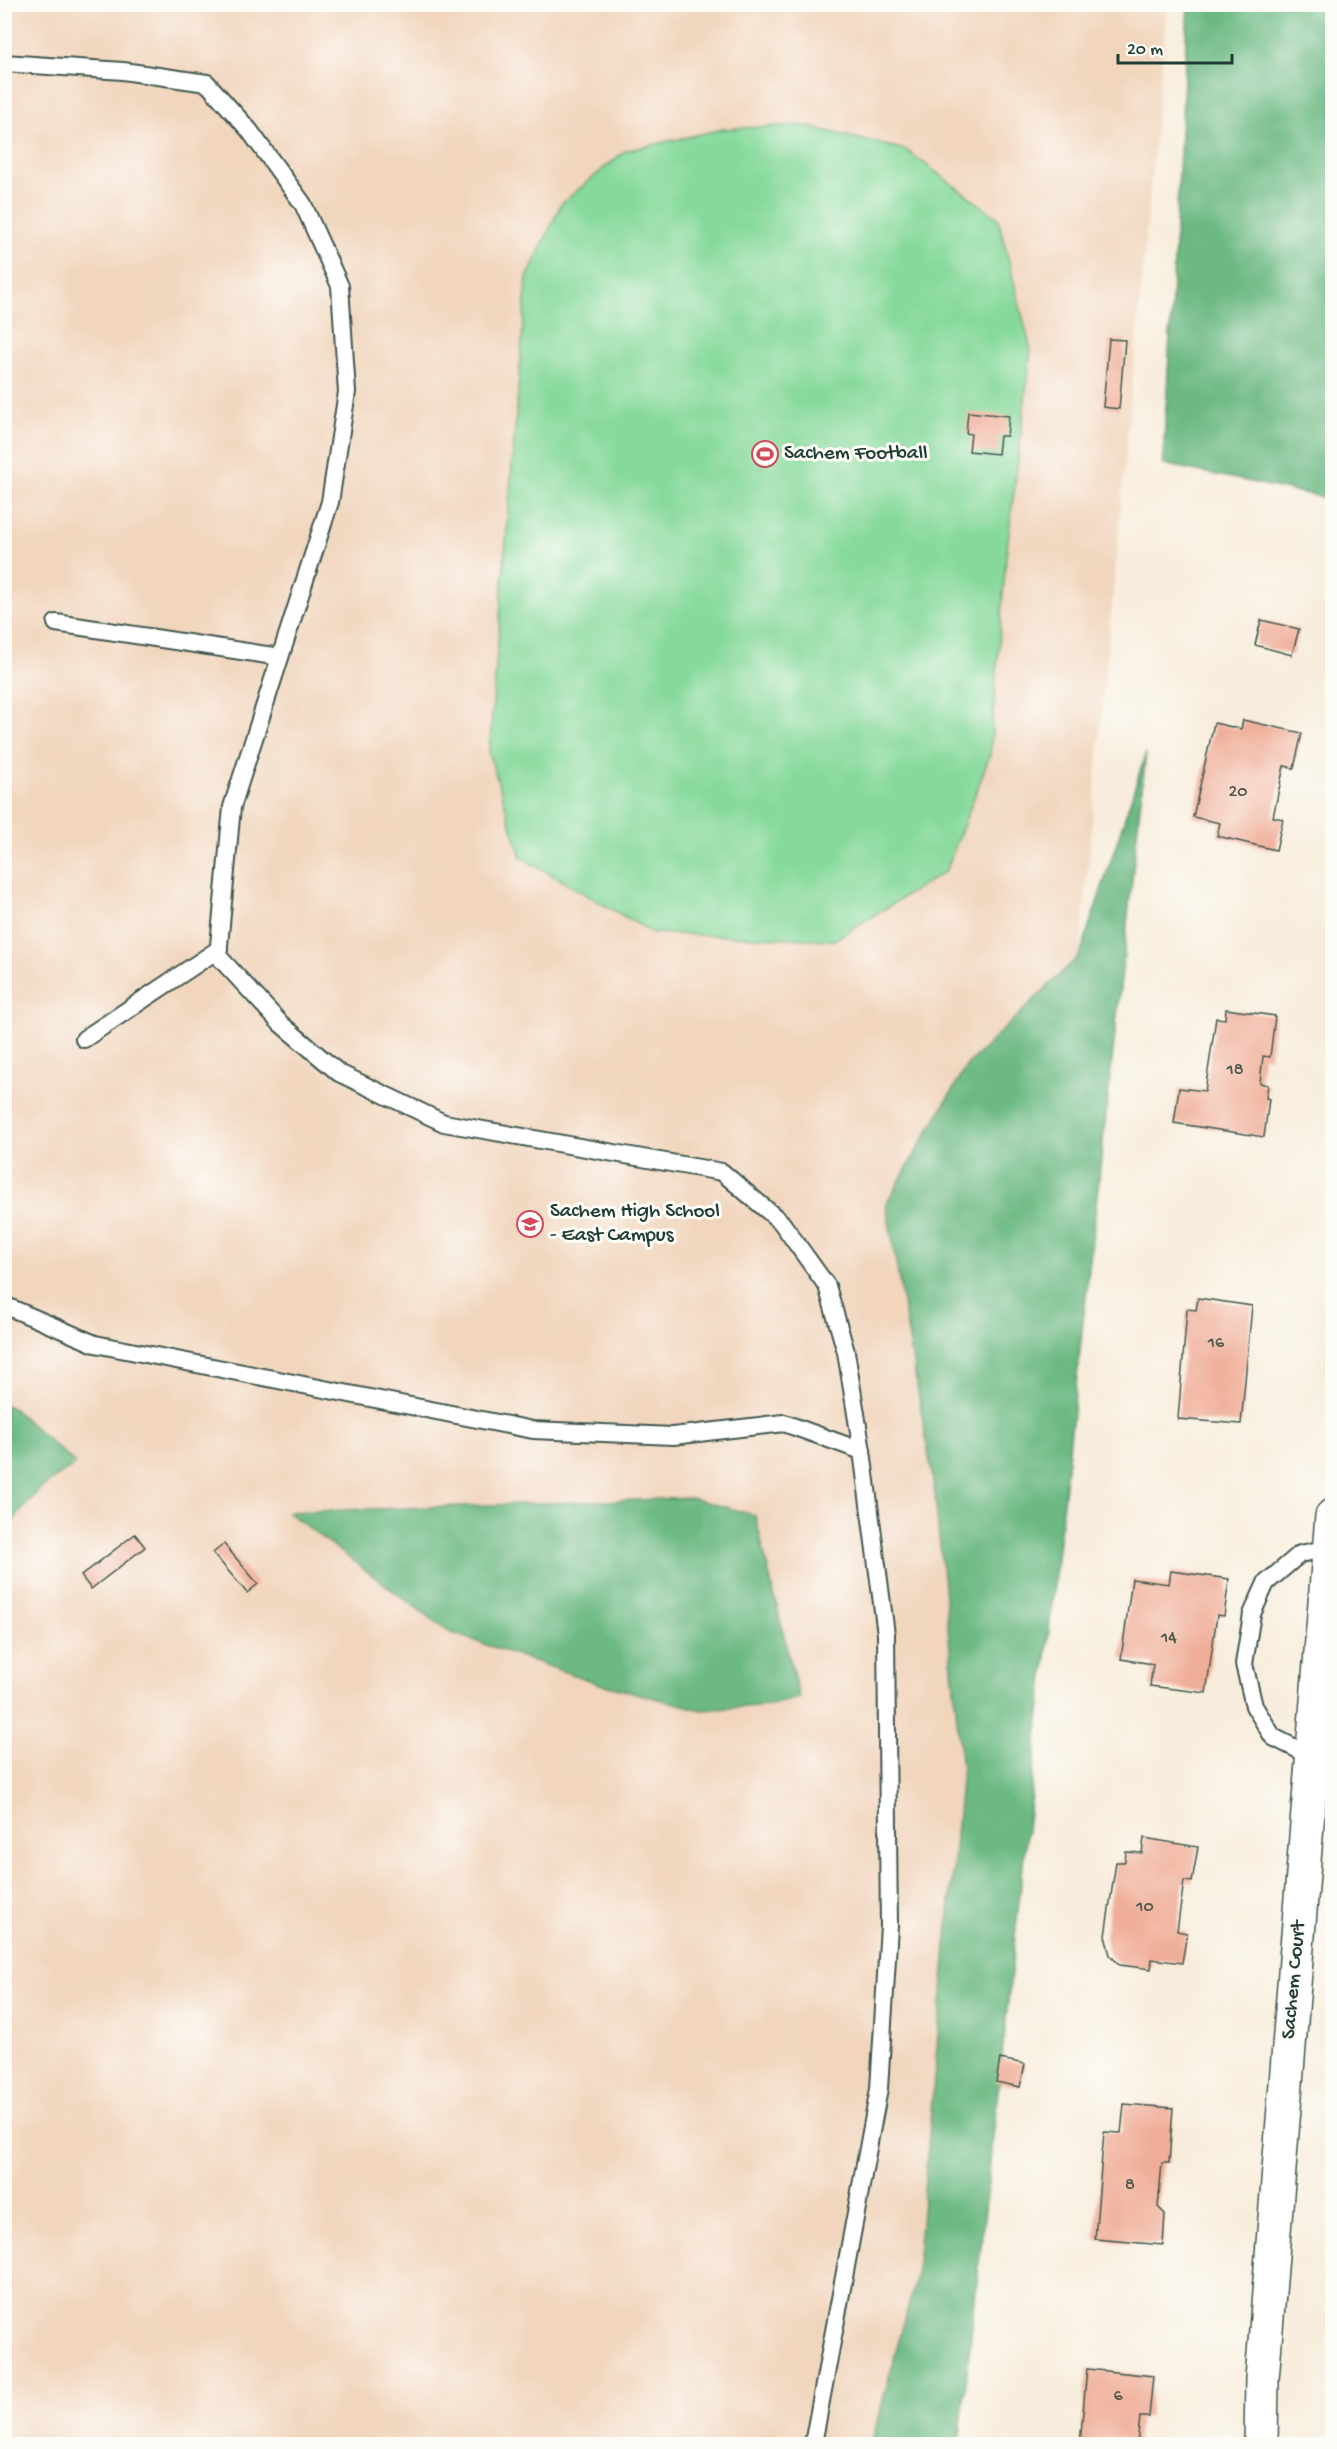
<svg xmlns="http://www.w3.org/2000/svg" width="1337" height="2449" font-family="'Gochi Hand',sans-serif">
<rect width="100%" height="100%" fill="#fdfcf7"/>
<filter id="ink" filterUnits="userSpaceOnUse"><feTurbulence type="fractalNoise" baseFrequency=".0167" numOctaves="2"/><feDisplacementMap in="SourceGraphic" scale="12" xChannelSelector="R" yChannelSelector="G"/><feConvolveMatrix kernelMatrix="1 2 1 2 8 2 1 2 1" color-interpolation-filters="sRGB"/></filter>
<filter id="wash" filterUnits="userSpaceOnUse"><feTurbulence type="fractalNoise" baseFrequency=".008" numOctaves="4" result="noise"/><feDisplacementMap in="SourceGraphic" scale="24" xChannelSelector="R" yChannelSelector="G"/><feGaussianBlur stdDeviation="1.35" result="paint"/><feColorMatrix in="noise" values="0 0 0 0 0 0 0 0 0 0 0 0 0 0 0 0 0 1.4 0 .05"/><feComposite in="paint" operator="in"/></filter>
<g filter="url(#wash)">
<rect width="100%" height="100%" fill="#f8eddc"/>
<path fill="#f1d5bd" d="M5 5H1167L943 2444H5Z"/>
<path fill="#86d99b" stroke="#528b68" stroke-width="1.5" d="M801 125 906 150 998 218 1031 350 1006 557 990 755 946 871 834 940 653 933 521 857 489 753 527 278 561 204 625 151 723 129Z"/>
<g fill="#6cb983" stroke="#467b5c" stroke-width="1.5">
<path d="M1188 5H1332V499L1163 464Z"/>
<path d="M1146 753 959 2444H871L916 2278 962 1770 934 1486 886 1204 967 1065 1080 955Z"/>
<path d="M5 1405 12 1408 76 1464 41 1488 5 1530Z"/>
<path d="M691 1498 755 1515 799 1698 771 1705 702 1710 600 1684 449 1632 287 1512Z"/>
</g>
<g id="blocks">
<g fill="#f0ae99">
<path d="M1109 339 1125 340 1119 409 1103 407Z"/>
<path d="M968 412 1009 416 1007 436H1000L998 454 969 451 971 434 966 433Z"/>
<path d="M1261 620 1299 629 1292 655 1255 645Z"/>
<path d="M1243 720 1302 733 1294 768 1284 766 1273 817 1283 819 1276 850 1217 836 1220 823 1193 817 1214 723 1241 729Z"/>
<path d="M1226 1009 1275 1016 1270 1057 1263 1056 1260 1083 1268 1085 1266 1098 1269 1099 1264 1137 1174 1123 1179 1088 1205 1091 1216 1018 1225 1019Z"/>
<path d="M1198 1298 1252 1306 1241 1424 1178 1419 1187 1309 1196 1310Z"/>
<path d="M135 1534 145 1547 91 1589 81 1576Z"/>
<path d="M224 1544 258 1584 247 1593 213 1553Z"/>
<path d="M1171 1571 1229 1579 1224 1616 1217 1615 1206 1693 1150 1686 1153 1664 1121 1659 1132 1579 1169 1584Z"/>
<path d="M1144 1838 1198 1847 1192 1882 1184 1881 1177 1931 1187 1933 1182 1963 1152 1959 1151 1969 1120 1965 1110 1955 1105 1936 1116 1862H1125L1126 1852 1142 1853Z"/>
<path d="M1000 2059 1025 2064 1020 2087 996 2082Z"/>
<path d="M1124 2104 1173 2108 1169 2163H1162L1158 2207 1165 2214 1163 2245 1095 2239 1104 2132 1121 2133Z"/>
<path d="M1087 2369 1153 2376 1149 2417H1140L1137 2444H1080Z"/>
</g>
</g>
</g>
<g filter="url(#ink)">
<use href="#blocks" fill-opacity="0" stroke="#40574d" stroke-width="1.5"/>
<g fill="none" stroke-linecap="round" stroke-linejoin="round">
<defs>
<g id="lane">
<path d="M4 63 123 71 207 83 249 130 303 204 340 286 347 392 330 502 232 807 218 956 281 1024 339 1073 444 1123 722 1172 781 1222 827 1286 846 1352 862 1451 886 1634 889 1926 879 2089 813 2444"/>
<path d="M56 623 280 657"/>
<path d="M84 1039 219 949"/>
<path d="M4 1305 95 1344 533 1430 673 1436 784 1423 862 1451"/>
<path d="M1313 1757 1273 1737 1254 1706 1244 1664 1252 1614 1266 1583 1300 1554 1330 1548"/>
</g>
<path id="street" d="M1261 2444 1262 2379 1332 1516"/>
</defs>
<use href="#lane" stroke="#40574d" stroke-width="20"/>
<use href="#street" stroke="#40574d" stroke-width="36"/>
<path stroke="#40574d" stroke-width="4" stroke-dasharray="4.5 4.5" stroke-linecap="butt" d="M1007 4 1022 7 1026 4"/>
<use href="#lane" stroke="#fff" stroke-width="16"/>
<use href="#street" stroke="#fff" stroke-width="33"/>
</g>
</g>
<defs>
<symbol id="stadium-ring" viewBox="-11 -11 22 22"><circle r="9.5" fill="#fdfcf7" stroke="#d1495b" stroke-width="1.5"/><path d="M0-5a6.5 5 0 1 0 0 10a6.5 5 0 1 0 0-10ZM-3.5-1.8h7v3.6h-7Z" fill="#d1495b"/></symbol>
<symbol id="school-ring" viewBox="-11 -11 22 22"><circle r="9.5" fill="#fdfcf7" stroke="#d1495b" stroke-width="1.5"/><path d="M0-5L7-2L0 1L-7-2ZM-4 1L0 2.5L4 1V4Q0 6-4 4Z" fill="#d1495b"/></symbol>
</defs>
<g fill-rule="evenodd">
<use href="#stadium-ring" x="750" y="439" width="30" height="30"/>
<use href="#school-ring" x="515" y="1209" width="30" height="30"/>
</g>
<g text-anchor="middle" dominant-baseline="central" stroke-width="6" stroke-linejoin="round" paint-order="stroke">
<g font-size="18" fill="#53594d">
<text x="1238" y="792">20</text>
<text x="1235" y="1070">18</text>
<text x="1216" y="1343">16</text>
<text x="1169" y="1638">14</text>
<text x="1145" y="1907">10</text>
<text x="1130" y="2185">8</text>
<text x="1118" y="2396">6</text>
</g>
<g font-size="21" fill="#1f3d34" stroke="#fdfcf7" text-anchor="start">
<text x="784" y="454">Sachem Football</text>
<text x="550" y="1212">Sachem High School<tspan x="550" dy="24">- East Campus</tspan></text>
</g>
<g font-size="21" fill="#1f3d34" stroke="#fdfcf7">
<text transform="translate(1295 1980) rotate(-85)">Sachem Court</text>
</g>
</g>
<rect width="1337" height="2449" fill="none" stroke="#fdfcf7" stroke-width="24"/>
<path d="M1118 54v9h114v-9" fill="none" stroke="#1f3d34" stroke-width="3"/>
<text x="1127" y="54" font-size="18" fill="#1f3d34" stroke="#fdfcf7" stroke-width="4.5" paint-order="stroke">20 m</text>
</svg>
